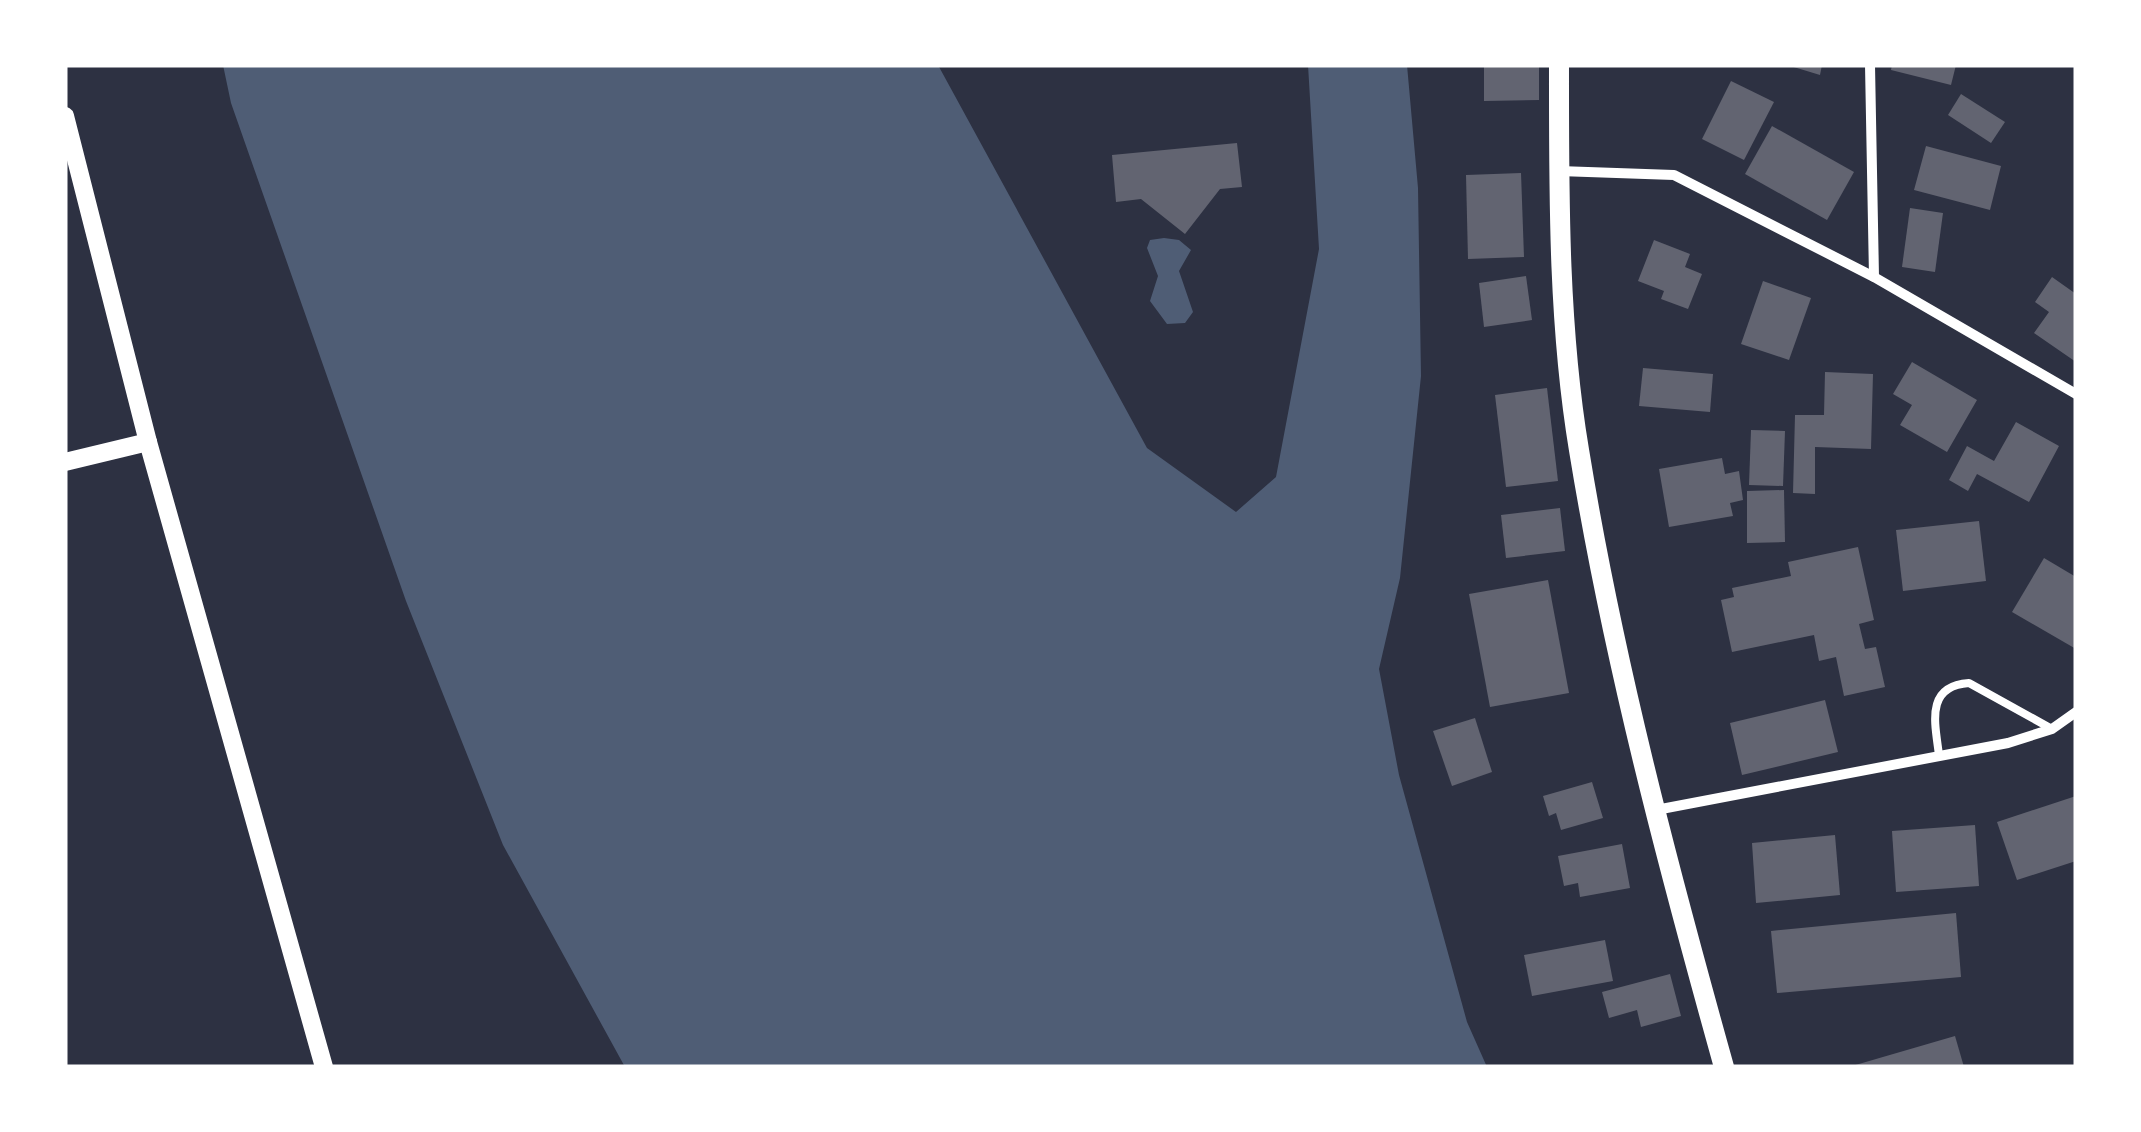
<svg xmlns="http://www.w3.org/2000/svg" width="2141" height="1132" font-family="'Work Sans',sans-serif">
<rect width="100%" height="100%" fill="#2d3142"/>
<g fill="#4f5d75">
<path d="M223 65H938L1147 448 1236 512 1276 477 1319 249 1308 65H1407L1418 188 1421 376 1400 578 1379 669 1399 775 1467 1022 1487 1067H625L503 845 406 601 231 103Z"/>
<path d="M1164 238 1179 240 1191 250 1179 271 1193 312 1185 323 1167 324 1150 301 1158 276 1147 248 1150 240Z"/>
</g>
<g fill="#626471">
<path d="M1484 65H1539V100L1484 101Z"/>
<path d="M1787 65H1822L1820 75Z"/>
<path d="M1892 65H1956L1951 85 1891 70Z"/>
<path d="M1731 81 1774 102 1744 160 1702 139Z"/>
<path d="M1961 94 2005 122 1991 143 1948 115Z"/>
<path d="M1772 126 1854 172 1827 220 1745 174Z"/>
<path d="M1237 143 1242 187 1220 189 1185 234 1141 199 1116 202 1112 155Z"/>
<path d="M1926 146 2001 166 1990 210 1914 190Z"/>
<path d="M1521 173 1524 257 1468 259 1466 175Z"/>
<path d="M1910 208 1943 213 1935 272 1902 267Z"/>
<path d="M1654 240 1690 254 1685 267 1702 274 1688 309 1661 299 1664 291 1638 281Z"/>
<path d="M1526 276 1532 320 1484 327 1479 283Z"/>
<path d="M2052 277 2076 294V362L2034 333 2049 312 2035 302Z"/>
<path d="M1763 281 1811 298 1789 360 1741 344Z"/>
<path d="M1912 362 1977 400 1947 452 1900 425 1912 405 1893 394Z"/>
<path d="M1643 368 1713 374 1710 412 1639 406Z"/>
<path d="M1825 372 1873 374 1871 449 1815 447V494L1793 493 1795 415H1824Z"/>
<path d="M1547 388 1558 481 1506 487 1495 395Z"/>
<path d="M2016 422 2059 446 2029 502 1977 474 1968 491 1949 480 1967 446 1994 461Z"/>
<path d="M1751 430 1785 431 1783 486 1749 485Z"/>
<path d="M1722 458 1725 474 1739 471 1743 500 1730 503 1733 516 1669 527 1659 469Z"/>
<path d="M1784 490 1785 542 1747 543V491Z"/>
<path d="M1560 508 1565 551 1506 558 1501 515Z"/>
<path d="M1979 521 1986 581 1903 591 1896 530Z"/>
<path d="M1858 547 1874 620 1859 624 1865 649 1876 647 1885 687 1844 696 1836 657 1819 661 1814 635 1732 652 1721 600 1734 597 1732 588 1791 576 1788 562Z"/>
<path d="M2044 558 2076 577V649L2012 612Z"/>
<path d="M1548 580 1569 693 1490 707 1469 594Z"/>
<path d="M1825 700 1838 752 1742 775 1730 723Z"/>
<path d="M1475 718 1492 772 1452 786 1433 731Z"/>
<path d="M1592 782 1603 818 1561 830 1556 813 1549 816 1543 796Z"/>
<path d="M2076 796V861L2017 880 1997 822Z"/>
<path d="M1975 825 1979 886 1896 892 1892 831Z"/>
<path d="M1835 835 1840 895 1756 903 1752 843Z"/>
<path d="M1622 844 1630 888 1580 897 1578 883 1564 886 1558 856Z"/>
<path d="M1956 913 1961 977 1777 993 1771 931Z"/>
<path d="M1605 940 1613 981 1532 996 1524 955Z"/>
<path d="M1670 974 1681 1016 1641 1027 1637 1010 1609 1018 1602 992Z"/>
<path d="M1955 1036 1964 1067H1852V1066Z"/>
</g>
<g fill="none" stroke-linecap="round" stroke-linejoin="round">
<path stroke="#fff" stroke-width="8" d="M1939 755C1935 723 1925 686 1969 683L2052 729"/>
<g stroke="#fff" stroke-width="10">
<path d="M1870 65 1874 277"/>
<path d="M1559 171 1674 175 1874 277 2076 394"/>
<path d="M1656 810 2008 743 2052 729 2076 712"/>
</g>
<g stroke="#fff" stroke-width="18">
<path d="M65 116 148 442 324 1067"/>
<path d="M65 462 148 442"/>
</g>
<path stroke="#fff" stroke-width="20" d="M1559 65C1559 192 1558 324 1579 450 1613 659 1667 863 1724 1067"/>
</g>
<rect width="2141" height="1132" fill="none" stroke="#ffffff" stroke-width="135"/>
</svg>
